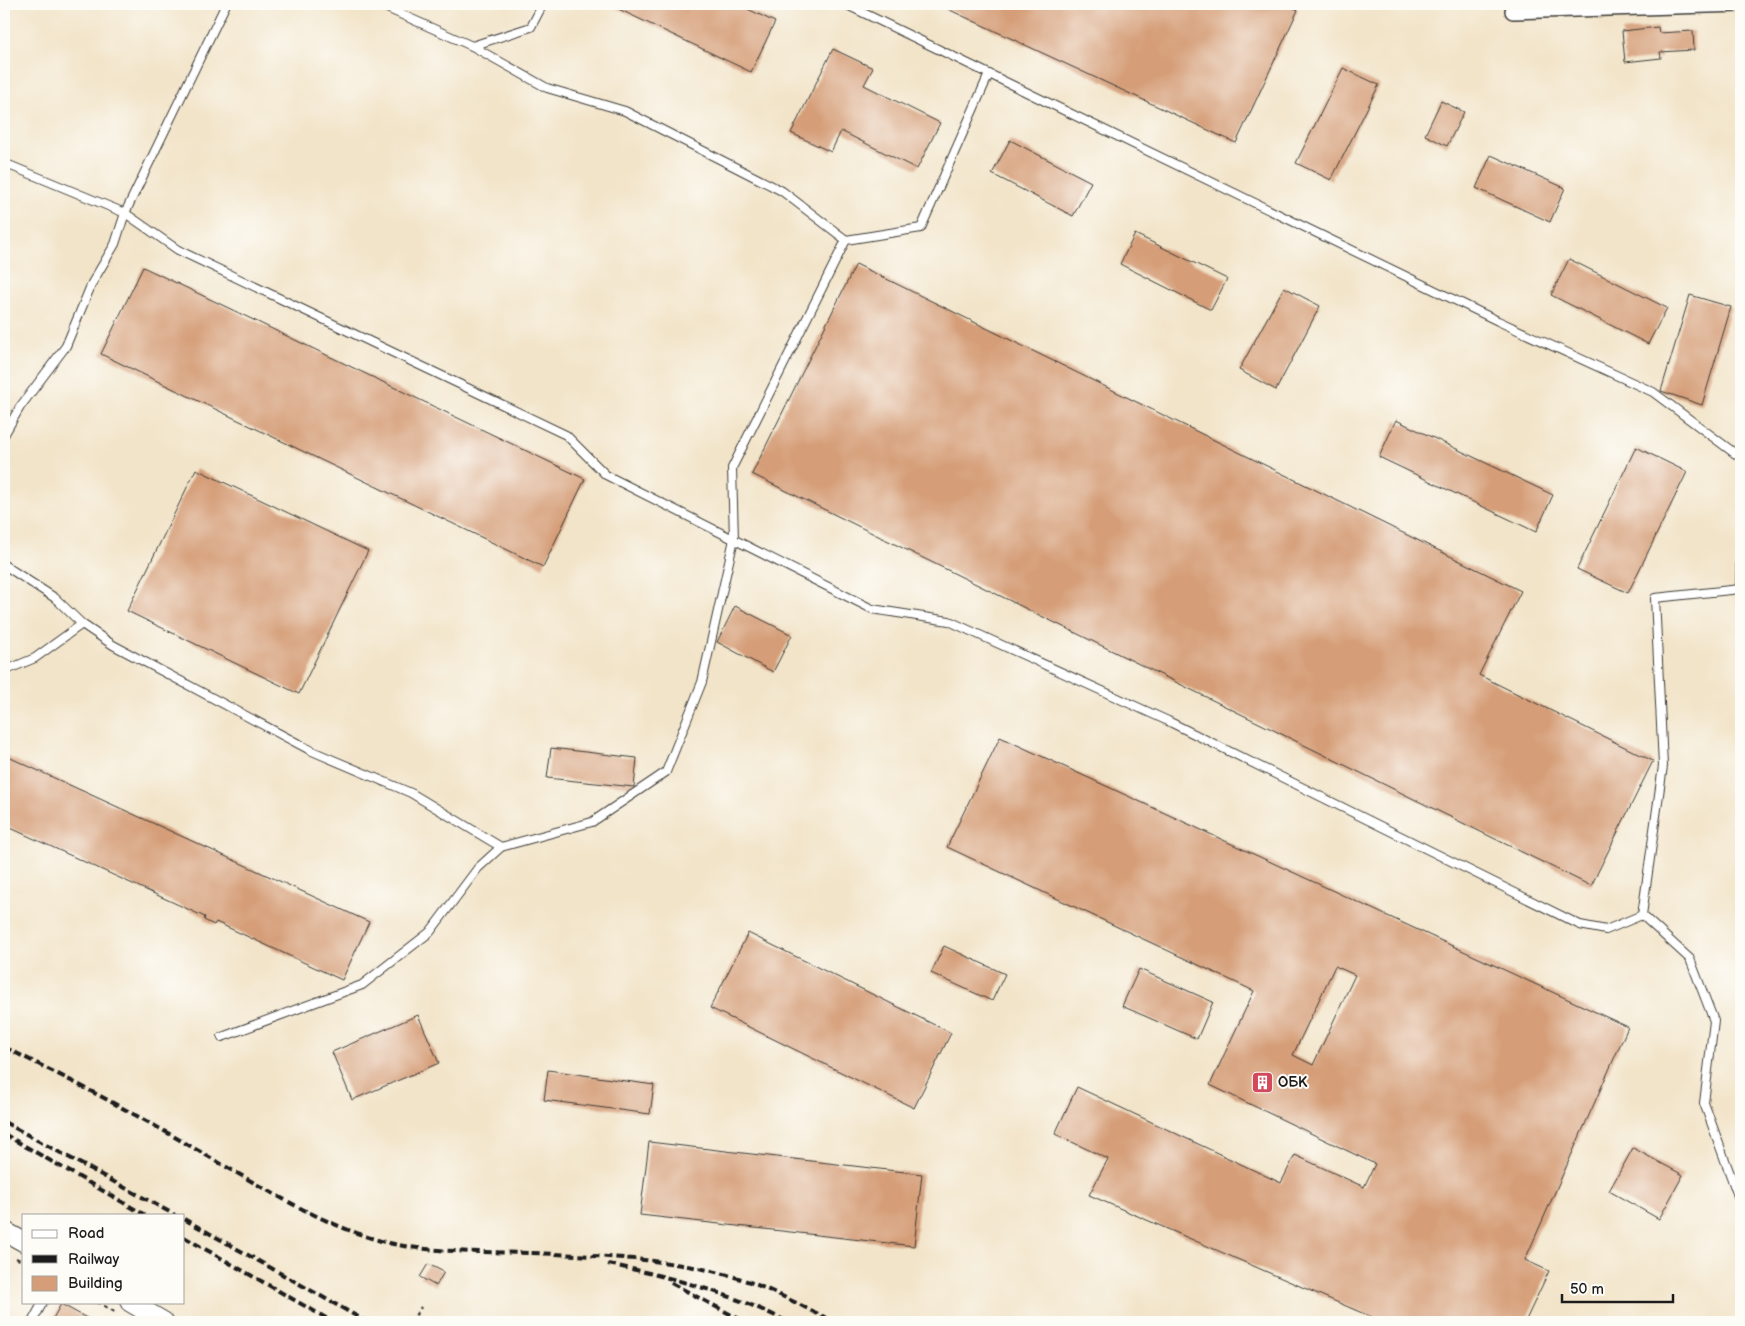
<svg xmlns="http://www.w3.org/2000/svg" width="1745" height="1326" font-family="'Balsamiq Sans',sans-serif">
<rect width="100%" height="100%" fill="#fdfcf7"/>
<filter id="ink" filterUnits="userSpaceOnUse"><feTurbulence type="fractalNoise" baseFrequency=".02" numOctaves="2"/><feDisplacementMap in="SourceGraphic" scale="10" xChannelSelector="R" yChannelSelector="G"/><feConvolveMatrix kernelMatrix="1 2 1 2 8 2 1 2 1" color-interpolation-filters="sRGB"/></filter>
<filter id="wash" filterUnits="userSpaceOnUse"><feTurbulence type="fractalNoise" baseFrequency=".0096" numOctaves="4" result="noise"/><feDisplacementMap in="SourceGraphic" scale="20" xChannelSelector="R" yChannelSelector="G"/><feGaussianBlur stdDeviation="1.12" result="paint"/><feColorMatrix in="noise" values="0 0 0 0 0 0 0 0 0 0 0 0 0 0 0 0 0 1.4 0 .05"/><feComposite in="paint" operator="in"/></filter>
<g filter="url(#wash)">
<rect width="100%" height="100%" fill="#f2e4c9"/>
<g id="blocks">
<g fill="#d59e78" fill-rule="evenodd">
<path d="M608 4H737L775 22 751 72Z"/>
<path d="M937 4H1285L1298 10 1236 143Z"/>
<path d="M1658 27 1659 33 1693 31 1694 50 1660 52 1661 58 1625 62 1622 31Z"/>
<path d="M833 49 873 68 864 85 940 123 917 169 841 131 831 152 791 133Z"/>
<path d="M1343 68 1379 85 1331 180 1296 163Z"/>
<path d="M1441 101 1464 112 1447 146 1425 135Z"/>
<path d="M1010 140 1091 182 1073 216 992 174Z"/>
<path d="M1491 155 1565 188 1550 222 1476 188Z"/>
<path d="M1135 234 1227 279 1211 310 1120 264Z"/>
<path d="M1569 259 1667 308 1648 344 1551 295Z"/>
<path d="M856 264 1521 591 1479 675 1653 761 1591 886 752 474Z"/>
<path d="M143 267 585 479 543 567 101 354Z"/>
<path d="M1284 287 1320 306 1276 390 1239 370Z"/>
<path d="M1690 295 1731 307 1702 405 1661 391Z"/>
<path d="M1396 420 1553 495 1536 532 1379 457Z"/>
<path d="M1636 447 1687 472 1628 593 1577 569Z"/>
<path d="M196 469 368 551 299 694 127 611Z"/>
<path d="M735 606 792 635 773 672 717 642Z"/>
<path d="M1000 737 1628 1027 1525 1260 1549 1271 1525 1322H1383L1089 1195 1108 1159 1055 1134 1077 1087 1281 1183 1295 1155 1364 1187 1375 1164 1210 1085 1254 991 947 847ZM1335 966 1355 975 1313 1065 1293 1055Z"/>
<path d="M551 748 637 758 634 787 547 778Z"/>
<path d="M4 755 369 922 342 980 216 922 214 925 204 920 205 917 4 825Z"/>
<path d="M748 933 951 1033 914 1108 710 1008Z"/>
<path d="M944 946 1005 974 992 1001 931 973Z"/>
<path d="M1139 969 1213 1002 1197 1039 1122 1006Z"/>
<path d="M418 1015 439 1063 352 1100 332 1052Z"/>
<path d="M548 1070 654 1085 650 1114 544 1100Z"/>
<path d="M649 1142 922 1174 914 1246 640 1215Z"/>
<path d="M1633 1148 1683 1175 1659 1219 1609 1191Z"/>
<path d="M428 1264 444 1272 436 1286 420 1277Z"/>
<path d="M61 1304 94 1322H51Z"/>
</g>
</g>
</g>
<g filter="url(#ink)">
<use href="#blocks" fill-opacity="0" stroke="#3c3a36" stroke-width="1"/>
<g fill="none" stroke-linecap="round" stroke-linejoin="round">
<defs>
<g id="service">
<path d="M378 4 472 46 531 27 543 4"/>
<path d="M845 4 1498 321 1653 392 1741 458"/>
<path d="M472 46 547 88 625 111 782 191 846 240"/>
<path d="M4 163 125 213 178 250 566 435 606 475 872 609 949 621 1168 721 1580 925 1606 930 1642 915 1690 959 1714 1021 1704 1103 1741 1204"/>
<path d="M4 435 20 407 66 346 92 283 115 244 125 213 226 4"/>
<path d="M4 565 55 598 82 624 113 645 312 751 411 793 501 847"/>
<path d="M4 671 35 658 82 624"/>
<path d="M1642 915 1663 766 1655 598 1740 589 1741 543"/>
<path d="M222 1037 362 985 430 932 478 868 501 847 592 822 666 772 702 682 734 539 732 468 846 240 921 228 989 74"/>
<path d="M32 1322 43 1302"/>
</g>
<path id="minor" d="M1513 11 1741 4"/>
<g id="tertiary">
<path d="M4 1231 24 1242"/>
<path d="M130 1302 164 1322"/>
</g>
</defs>
<use href="#service" stroke="#3c3a36" stroke-width="10"/>
<use href="#minor" stroke="#3c3a36" stroke-width="18"/>
<use href="#tertiary" stroke="#3c3a36" stroke-width="21"/>
<g stroke="#3c3a36" stroke-width="2.5" stroke-dasharray="4 4" stroke-linecap="butt">
<path d="M16 1258 24 1262"/>
<path d="M97 1302 117 1313"/>
<path d="M411 1322 421 1307"/>
</g>
<use href="#service" stroke="#fff" stroke-width="8"/>
<use href="#minor" stroke="#fff" stroke-width="15"/>
<use href="#tertiary" stroke="#fff" stroke-width="19"/>
<g stroke="#1c1c1c" stroke-width="4" stroke-dasharray="8 4" stroke-linecap="butt">
<path d="M4 1047C69 1079 134 1113 197 1150 256 1183 315 1222 381 1241 432 1255 502 1251 555 1254 616 1257 682 1260 741 1279 773 1290 804 1307 834 1322"/>
<path d="M4 1122 175 1215"/>
<path d="M4 1134 145 1215"/>
<path d="M184 1219 367 1322"/>
<path d="M184 1237 333 1322"/>
<path d="M608 1264C671 1277 731 1293 788 1322"/>
<path d="M671 1283 745 1322"/>
</g>
</g>
</g>
<defs>
<symbol id="building-square" viewBox="-11 -11 22 22"><rect x="-9" y="-9" width="18" height="18" rx="4" fill="#d1495b" stroke="#fdfcf7"/><path d="M-4-6H4V6H1V3H-1V6H-4ZM-2.5-4.3h1.7v1.8h-1.7ZM.8-4.3h1.7v1.8H.8ZM-2.5-1h1.7V.8h-1.7ZM.8-1h1.7V.8H.8Z" fill="#fff"/></symbol>
</defs>
<g fill-rule="evenodd">
<use href="#building-square" x="1250" y="1070" width="25" height="25"/>
</g>
<g text-anchor="middle" dominant-baseline="central" stroke-width="4" stroke-linejoin="round" paint-order="stroke">
<g font-size="14" font-weight="bold" fill="#1c1c1c" stroke="#fdfcf7" text-anchor="start">
<text x="1278" y="1082">ОБК</text>
</g>
</g>
<rect width="1745" height="1326" fill="none" stroke="#fdfcf7" stroke-width="20"/>
<rect x="22" y="1214" width="162" height="90" fill="#fdfcf7" stroke="#a3a29f"/>
<rect x="32" y="1230" width="25" height="8" fill="#ffffff" stroke="#a3a29f"/>
<text x="68" y="1238" font-size="15" fill="#1c1c1c">Road</text>
<rect x="32" y="1255" width="25" height="8" fill="#1c1c1c" stroke="#a3a29f"/>
<text x="68" y="1264" font-size="15" fill="#1c1c1c">Railway</text>
<rect x="32" y="1276" width="25" height="15" fill="#d59e78" stroke="#a3a29f"/>
<text x="68" y="1288" font-size="15" fill="#1c1c1c">Building</text>
<path d="M1562 1294v8h111v-8" fill="none" stroke="#1c1c1c" stroke-width="2.5"/>
<text x="1570" y="1294" font-size="15" fill="#1c1c1c" stroke="#fdfcf7" stroke-width="4" paint-order="stroke">50 m</text>
</svg>
